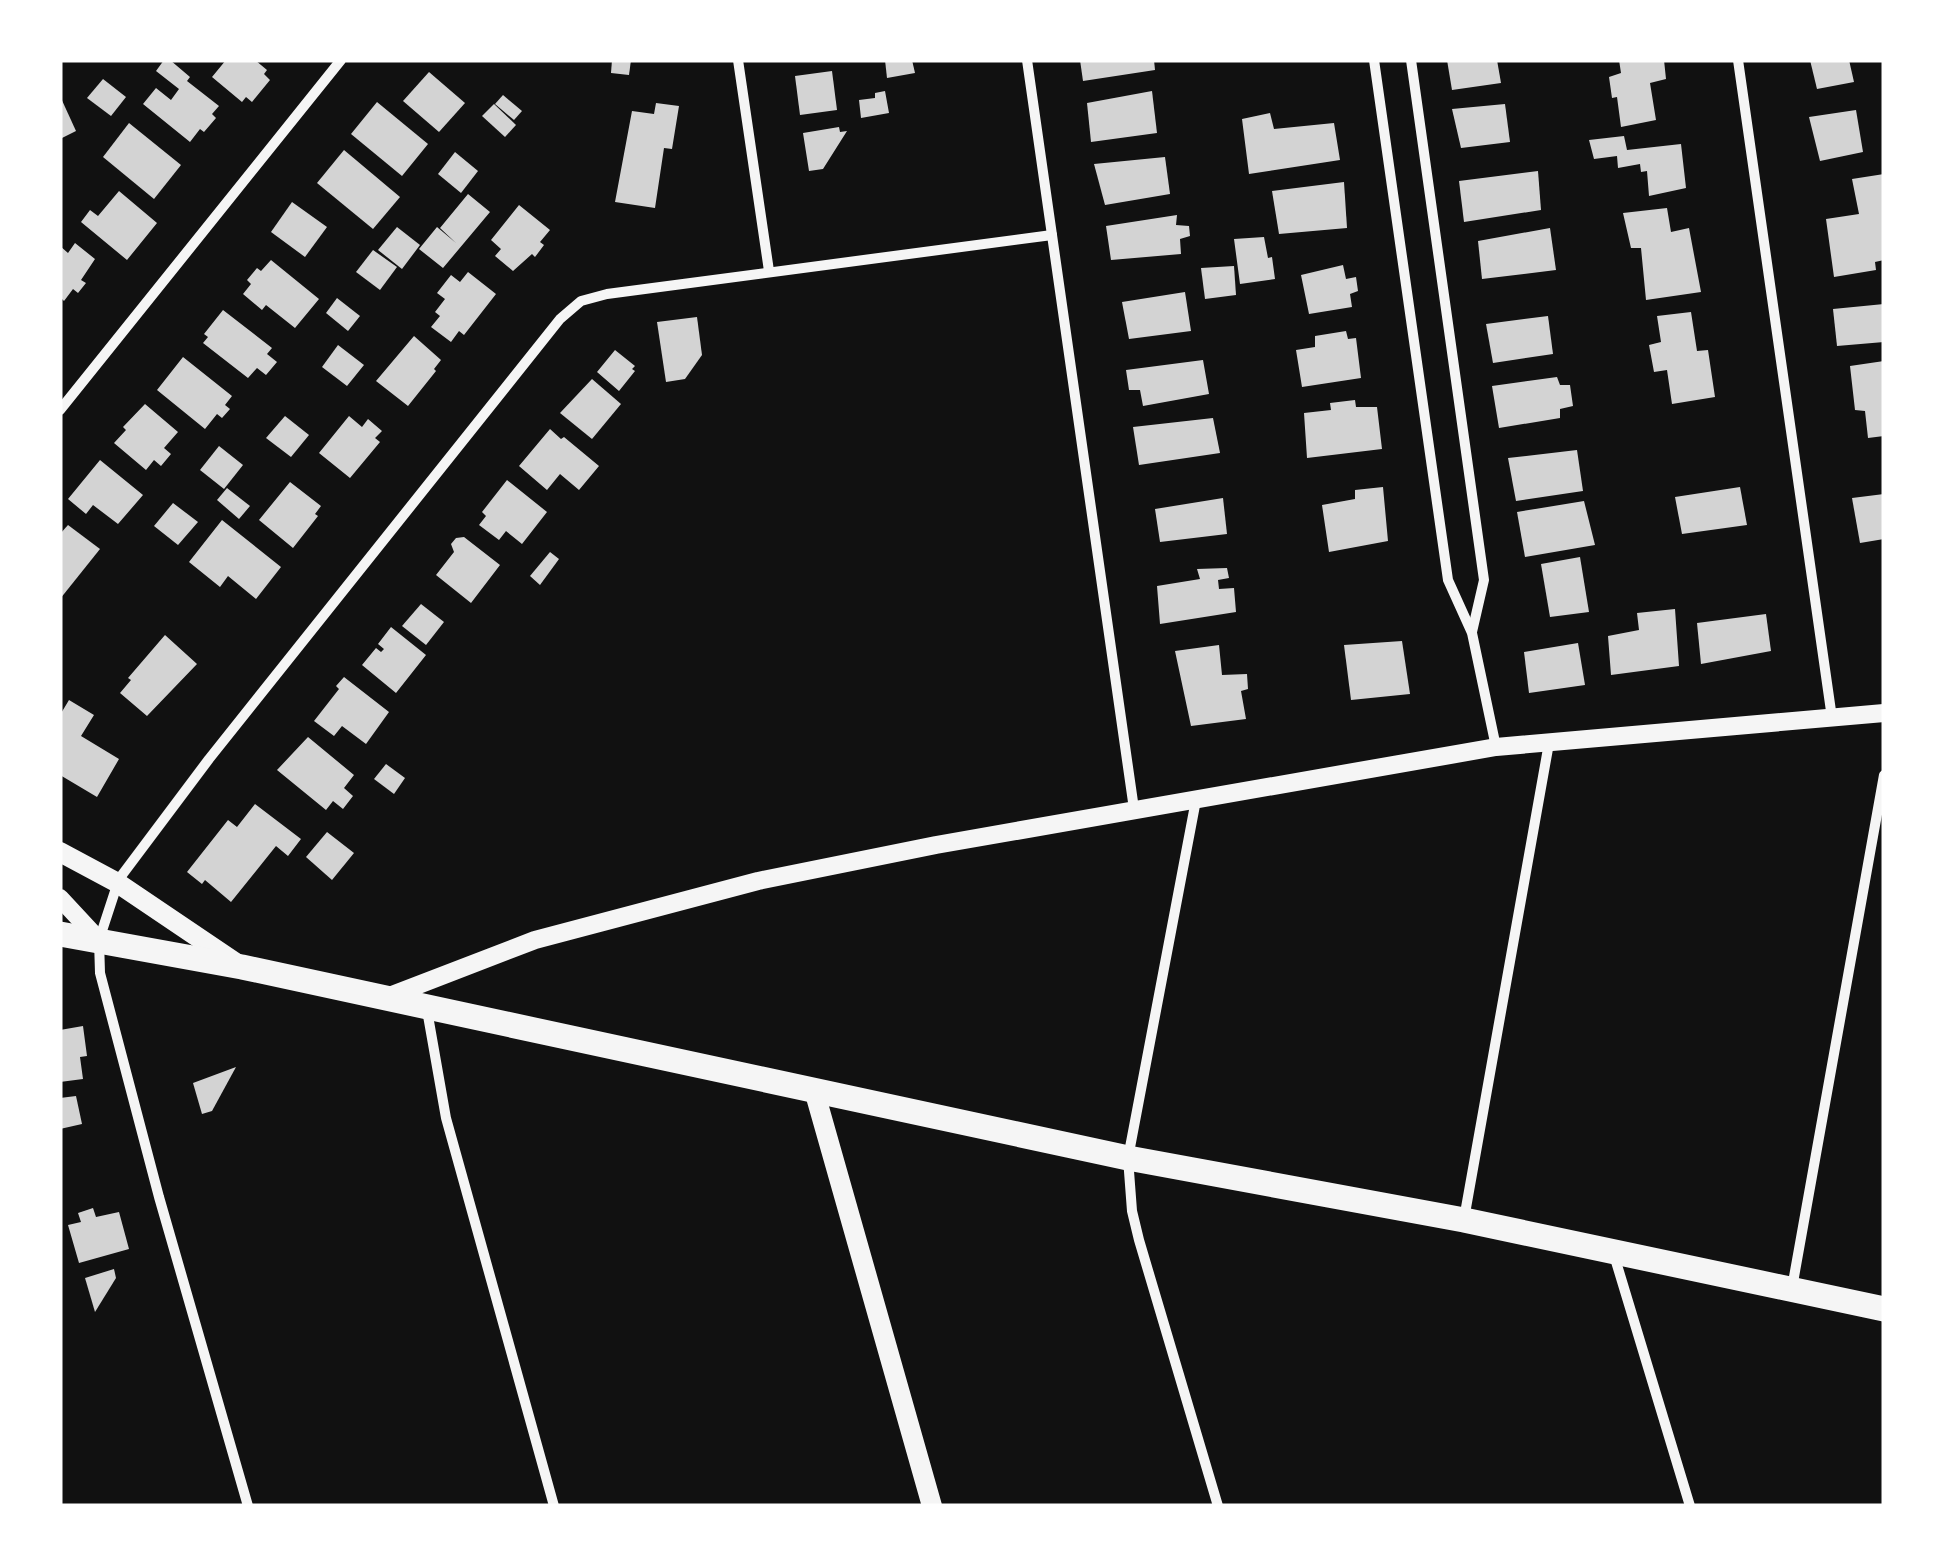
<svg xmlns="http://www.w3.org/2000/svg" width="1944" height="1566" font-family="'Roboto Condensed',sans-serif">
<rect width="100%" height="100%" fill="#111"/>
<g fill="#d3d3d3">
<path d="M164 60H170L190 77 187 81 219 106 212 114 216 118 204 132 200 129 190 142 143 104 156 88 171 100 179 89 156 71Z"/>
<path d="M226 60H255L267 70 264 74 270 80 252 102 246 97 242 102 212 77Z"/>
<path d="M612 60H631L629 75 611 73Z"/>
<path d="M885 60H912L915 73 887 78Z"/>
<path d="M1080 60H1154L1155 70 1083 81Z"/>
<path d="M1447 60H1497L1501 83 1452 90Z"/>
<path d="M1619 60H1664L1666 79 1650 83 1656 120 1621 127 1617 97 1612 98 1609 77 1621 73Z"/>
<path d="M1810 60H1849L1854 82 1817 89Z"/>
<path d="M832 71 837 110 800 115 795 76Z"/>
<path d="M429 72 465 103 439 132 403 101Z"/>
<path d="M103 79 126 97 111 116 87 98Z"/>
<path d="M885 91 889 113 861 118 859 100 875 98V93Z"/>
<path d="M1152 91 1157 133 1091 142 1087 103Z"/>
<path d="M503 95 522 111 514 120 495 104Z"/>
<path d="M60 96 76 131 60 139Z"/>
<path d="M377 102 428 144 402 176 351 134Z"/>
<path d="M656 103 679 106 672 149 664 148 655 208 615 202 632 111 654 114Z"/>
<path d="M494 104 516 125 505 137 482 116Z"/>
<path d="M1505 104 1510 142 1461 148 1452 109Z"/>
<path d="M1856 110 1863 152 1820 161 1809 117Z"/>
<path d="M1270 113 1274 129 1334 123 1340 160 1249 174 1242 119Z"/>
<path d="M129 123 181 165 154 199 103 157Z"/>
<path d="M839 127 840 132 847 131 823 169 809 171 803 133Z"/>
<path d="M1624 136 1627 150 1681 144 1686 188 1649 196 1647 171 1641 172 1640 164 1618 168 1617 156 1594 159 1589 140Z"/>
<path d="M344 150 400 197 373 229 317 183Z"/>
<path d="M455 152 478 171 461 193 438 174Z"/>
<path d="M1165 157 1170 194 1105 205 1094 164Z"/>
<path d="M1538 171 1541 210 1464 222 1459 181Z"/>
<path d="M1884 174V260L1875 262 1876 270 1834 277 1826 219 1859 214 1852 179Z"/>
<path d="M1344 182 1347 228 1279 234 1272 191Z"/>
<path d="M119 191 157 223 127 260 81 222 90 210 98 216Z"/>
<path d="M468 194 490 212 443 268 419 249 437 227 456 243 440 228Z"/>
<path d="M292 202 327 227 305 257 271 232Z"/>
<path d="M519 205 550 230 540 242 544 245 535 257 532 254 513 271 495 256 501 249 491 240Z"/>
<path d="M1667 208 1671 232 1689 228 1701 292 1646 300 1641 248H1631L1623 213Z"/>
<path d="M1177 215 1176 225 1189 226 1190 236 1180 239 1181 254 1111 260 1106 226Z"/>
<path d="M397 227 420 245 402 269 378 250Z"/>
<path d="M1550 228 1556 270 1482 279 1478 241Z"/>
<path d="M1264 237 1268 258 1272 257 1275 279 1240 284 1234 239Z"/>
<path d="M75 243 95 259 81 280 86 283 78 293 73 289 64 301 60 297V246L68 253Z"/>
<path d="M373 250 397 267 380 290 356 272Z"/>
<path d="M271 260 319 299 295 328 266 305 262 310 243 294 251 284 247 280 257 268 261 271Z"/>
<path d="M1343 265 1346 279 1356 277 1358 291 1350 294 1352 307 1309 314 1301 275Z"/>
<path d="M1234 266 1236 295 1205 299 1201 268Z"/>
<path d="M468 272 496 294 464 335 459 331 451 342 431 327 440 316 435 312 445 299 437 293 451 275 460 282Z"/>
<path d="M1185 292 1191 331 1129 339 1122 302Z"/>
<path d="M337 298 360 316 348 331 326 313Z"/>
<path d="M1884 304V342L1837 346 1833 309Z"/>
<path d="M223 310 272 348 267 354 277 362 266 375 257 368 248 378 203 343 208 337 204 334Z"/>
<path d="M1691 312 1697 351 1708 350 1715 397 1672 404 1667 370 1654 372 1649 345 1661 342 1657 316Z"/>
<path d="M1548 316 1553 354 1493 363 1486 324Z"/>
<path d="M697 317 702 355 685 379 666 382 657 322Z"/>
<path d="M1346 331 1348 339 1356 338 1361 378 1302 387 1296 350 1315 347V336Z"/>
<path d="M414 336 441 360 434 369 436 371 408 406 376 381Z"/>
<path d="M338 345 364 365 347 386 322 367Z"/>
<path d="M615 350 635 366 632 369 635 371 619 391 597 372Z"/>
<path d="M183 357 232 396 225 405 230 409 222 418 217 414 205 429 157 390Z"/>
<path d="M1203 360 1209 394 1143 406 1140 390H1129L1126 370Z"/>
<path d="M1884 361V436L1868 438 1865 411 1855 410 1850 366Z"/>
<path d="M1557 377 1560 385H1570L1573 406 1560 409V418L1499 428 1492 386Z"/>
<path d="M592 379 621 404 592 439 560 413Z"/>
<path d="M1355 400 1356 407H1377L1382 449 1307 458 1304 413 1331 410 1330 403Z"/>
<path d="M145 404 178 432 164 448 171 454 161 466 154 460 146 470 114 443 126 430 123 427Z"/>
<path d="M285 416 309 435 291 457 266 438Z"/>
<path d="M349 416 362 427 368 419 382 431 375 438 380 442 350 478 319 453Z"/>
<path d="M1213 418 1220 453 1139 465 1133 427Z"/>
<path d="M550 429 561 439 564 437 599 466 579 490 560 474 547 490 519 466Z"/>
<path d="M219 446 243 465 224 489 200 470Z"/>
<path d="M1577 450 1583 491 1516 501 1508 458Z"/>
<path d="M100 460 143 495 118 524 93 505 86 514 68 499Z"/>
<path d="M507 480 547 512 522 544 506 531 499 540 479 525 486 516 482 512Z"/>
<path d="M290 482 321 506 315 514 318 516 293 548 259 520Z"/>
<path d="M1383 487 1388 541 1329 552 1322 505 1355 499V490Z"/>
<path d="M1740 487 1747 525 1682 534 1675 497Z"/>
<path d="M227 488 250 506 239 519 217 500Z"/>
<path d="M1884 494V539L1860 543 1852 498Z"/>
<path d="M1223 498 1227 534 1160 542 1155 509Z"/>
<path d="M1584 501 1595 545 1525 557 1517 512Z"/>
<path d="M173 503 198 522 178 545 154 526Z"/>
<path d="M222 520 281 567 256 599 228 576 220 587 189 562Z"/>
<path d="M68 525 100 549 60 599V534Z"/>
<path d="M464 537 500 565 471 603 436 575 454 552 451 544 456 538Z"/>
<path d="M550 552 559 559 540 585 530 576Z"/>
<path d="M1580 557 1589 612 1550 617 1541 564Z"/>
<path d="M1227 568 1229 578 1218 580 1219 589 1234 588 1236 612 1160 624 1157 586 1200 579 1197 569Z"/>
<path d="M421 604 444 622 426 645 402 626Z"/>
<path d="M1675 609 1679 666 1611 675 1608 636 1639 630 1637 613Z"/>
<path d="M1766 614 1771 651 1701 664 1697 623Z"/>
<path d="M391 627 426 655 396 693 362 665 376 648 381 652 384 649 378 644Z"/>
<path d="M165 635 197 664 147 716 120 693 131 680 128 678Z"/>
<path d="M1402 641 1410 694 1351 700 1344 645Z"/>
<path d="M1578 643 1585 685 1529 693 1524 652Z"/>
<path d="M1219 645 1222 675 1247 674 1248 689 1241 691 1246 719 1191 726 1175 651Z"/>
<path d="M344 677 389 712 366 744 342 726 334 736 314 721 339 689 336 686Z"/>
<path d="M69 700 94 715 81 736 119 759 97 797 60 775V715Z"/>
<path d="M308 737 354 775 344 788 353 796 343 809 333 801 326 810 277 770Z"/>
<path d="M386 764 405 778 394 794 374 779Z"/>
<path d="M255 804 301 839 288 856 276 846 231 902 205 880 202 884 187 872 228 820 237 827Z"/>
<path d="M327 832 354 853 332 880 306 857Z"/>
<path d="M83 1026 87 1056 80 1057 83 1079 60 1082V1030Z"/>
<path d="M236 1067 212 1111 202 1114 193 1083Z"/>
<path d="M76 1096 82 1124 60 1129V1098Z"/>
<path d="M93 1208 96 1217 119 1212 129 1249 79 1263 68 1225 81 1222 78 1213Z"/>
<path d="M114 1269 116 1278 95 1312 85 1278Z"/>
</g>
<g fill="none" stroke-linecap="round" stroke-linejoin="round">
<g stroke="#f5f5f5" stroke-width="10">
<path d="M738 60 769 271"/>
<path d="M1027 60 1134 809"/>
<path d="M1374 60 1448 580 1472 633 1496 747"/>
<path d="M1411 60 1484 580 1472 632"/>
<path d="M1738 60 1832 718"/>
<path d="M60 410 341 60"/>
<path d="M1196 800 1128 1158 1132 1211 1139 1240 1218 1506"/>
<path d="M427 1010 446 1118 554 1506"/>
<path d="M1464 1219 1549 743"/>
<path d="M1614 1255 1690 1506"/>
<path d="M1792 1288 1884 775"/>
<path d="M248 1506 159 1197 100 973 99 940 119 879 209 759 560 319 581 301 607 294 1052 235"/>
</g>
<g stroke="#f5f5f5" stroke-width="18">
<path d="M60 898 99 940"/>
<path d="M387 997 535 940 758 881 936 845 1496 747 1884 713"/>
</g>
<g stroke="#f5f5f5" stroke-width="20">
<path d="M60 852 116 882 236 963"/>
<path d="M814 1090 932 1506"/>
</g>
<path stroke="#f5f5f5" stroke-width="25" d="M60 934 242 967 1128 1158 1464 1220 1884 1309"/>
</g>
<rect width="1944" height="1566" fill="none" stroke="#ffffff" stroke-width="125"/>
</svg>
